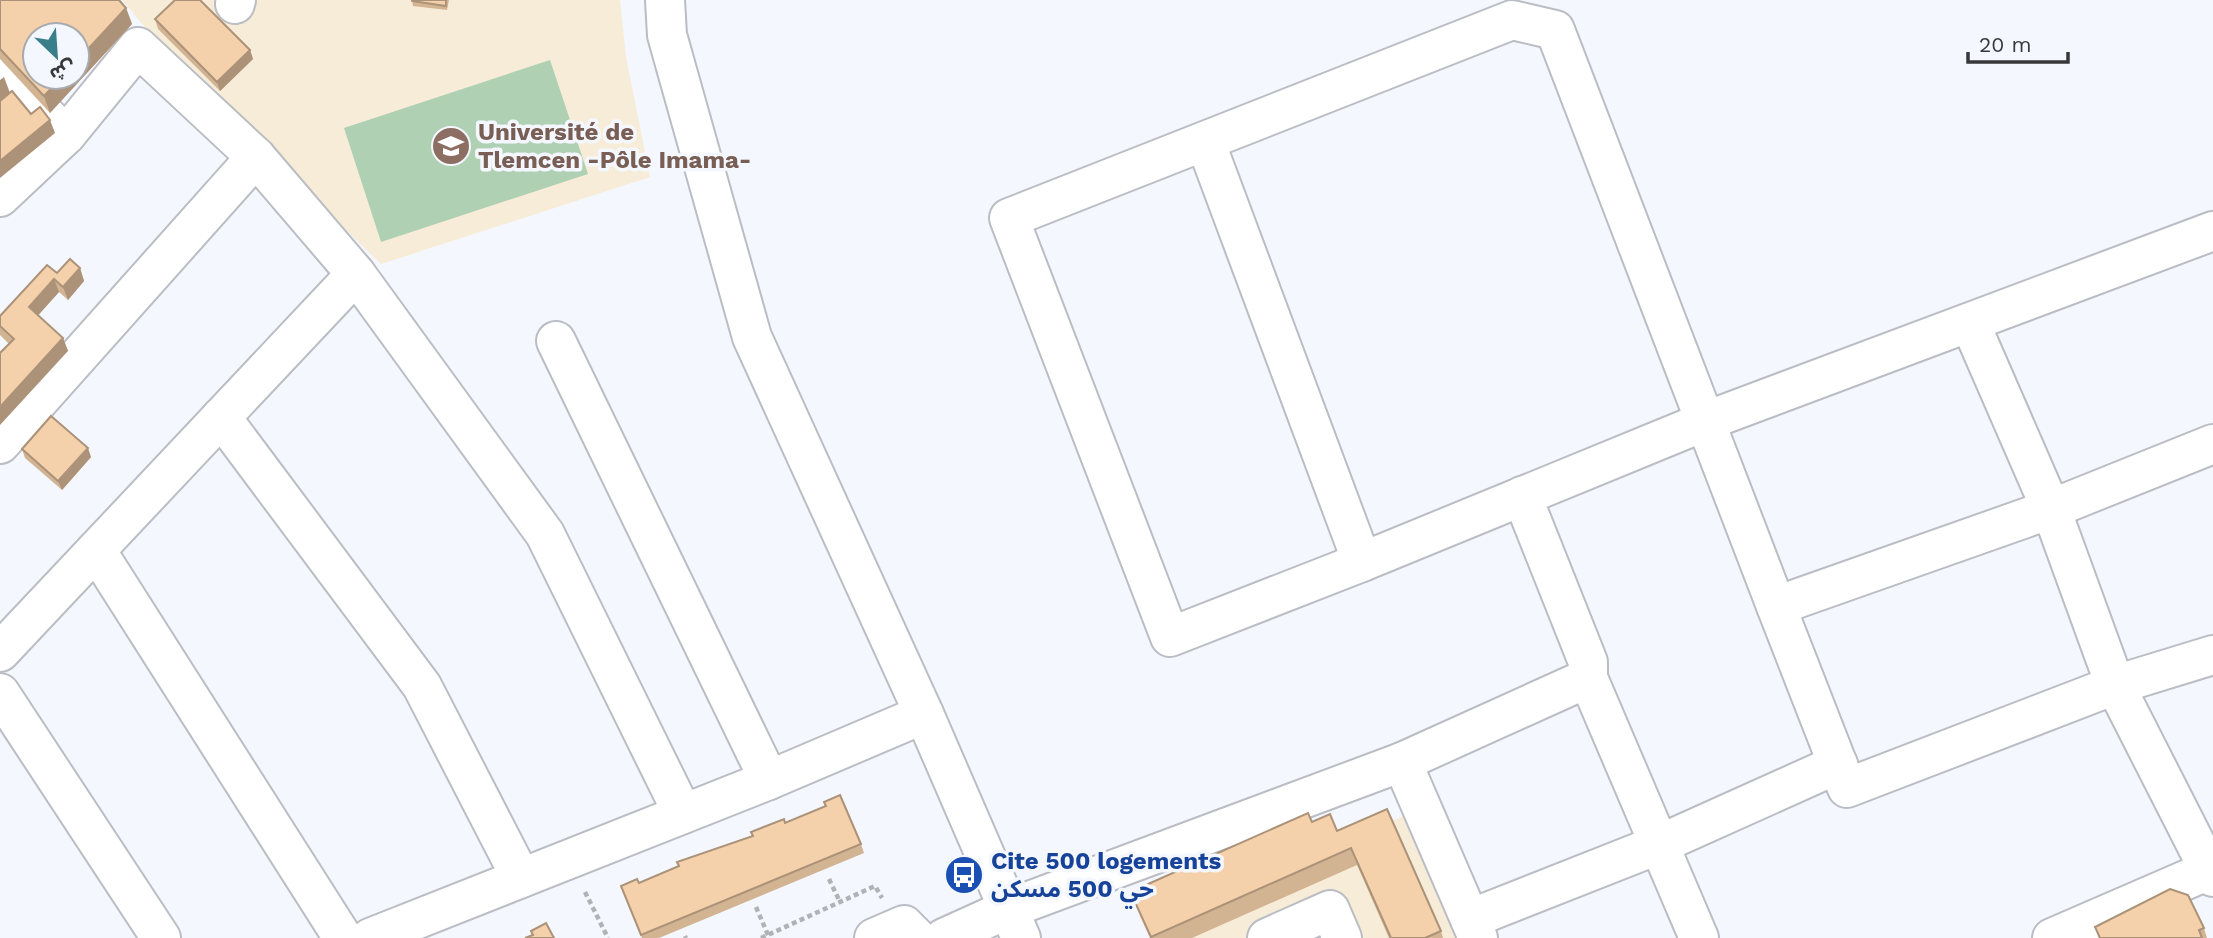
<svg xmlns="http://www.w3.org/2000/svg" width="2213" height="938" font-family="'Work Sans','Noto Sans Arabic',sans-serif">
<rect width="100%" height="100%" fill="#f4f7fd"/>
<g fill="#f7ecd7">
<path d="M122 0H620L626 57 650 177 381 264 182 71Z"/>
<path d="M1412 812 1469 938H1150L1139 916 1337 829 1344 843Z"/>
</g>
<path fill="#b0d0b4" d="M550 60 588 174 381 242 344 128Z"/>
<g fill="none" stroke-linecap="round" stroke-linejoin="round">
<defs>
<g id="minor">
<path d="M665 0 667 35 752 337 924 714 1021 938"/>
<path d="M235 4 236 0"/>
<path d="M0 71 66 135"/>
<path d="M1205 141 1362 562 1170 637 1009 218 1512 20 1555 30 1776 606 2051 509 2115 685 2213 655"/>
<path d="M0 197 66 135 138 47 256 157 356 274 545 534 683 814"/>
<path d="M1970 323 2051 509 2213 444"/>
<path d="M556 341 769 780"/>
<path d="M221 417 422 686 521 878"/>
<path d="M0 444 256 157"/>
<path d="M1522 496 1588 662V678L1699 938"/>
<path d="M96 550 343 938"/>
<path d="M1362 562 1706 421 2213 231"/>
<path d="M1776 606 1847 788 2115 685 2209 870 2213 868"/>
<path d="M0 652 356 274"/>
<path d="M0 693 161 938"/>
<path d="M1402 762 1478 938"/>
<path d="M1470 919 1660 844 1838 764"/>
<path d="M370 938 769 780 924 714"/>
<path d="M874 938 904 925 917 938"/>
<path d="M944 938 1008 909 1402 762 1588 678"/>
<path d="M1267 938 1330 910 1342 938"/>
<path d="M2052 938 2209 870 2213 877"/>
</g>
</defs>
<use href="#minor" stroke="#babdc3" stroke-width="42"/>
<g stroke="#b0b2b6" stroke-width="4.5" stroke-dasharray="5 3.5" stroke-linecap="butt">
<path d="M829 879 840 902"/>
<path d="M585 892 608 938"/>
<path d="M756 907 768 935"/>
<path d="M685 936 686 938"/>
<path d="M761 938 875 886 882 898"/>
</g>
<use href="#minor" stroke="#fff" stroke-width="38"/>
</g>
<g fill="#d2b493">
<path d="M0 0 126 8 132 24 50 113 0 59Z"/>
<path d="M412 0H449L447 10 413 6Z"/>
<path d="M155 19 250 50 253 59 220 91 158 29Z"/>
<path d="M80 268 84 281 68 300 59 292 38 315 63 338 68 351 9 344 0 335V316L57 273Z"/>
<path d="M22 449 91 457 62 490 25 458Z"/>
<path d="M1312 822 1337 831 1441 931 1443 938H1389L1357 865 1192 938H1150L1134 900 1151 893 1148 884Z"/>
<path d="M785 823 861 844 864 853 659 938H642L624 895 639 883Z"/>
<path d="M2095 927 2204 928 2207 938H2099Z"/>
</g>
<g fill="#ab9278">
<path d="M126 8 132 24 50 113 44 96 62 77H77V61Z"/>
<path d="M250 50 253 59 220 91 217 82Z"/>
<path d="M4 77 10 93 0 102V80Z"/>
<path d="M50 120 55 133 0 178V161Z"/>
<path d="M80 268 84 281 68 300 63 287Z"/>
<path d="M54 279 59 292 34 320 29 307Z"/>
<path d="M63 338 68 351 0 425V407Z"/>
<path d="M88 448 91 457 62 490 58 481Z"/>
</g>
<g fill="#f4d1ab" stroke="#ab9278" stroke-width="2">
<path d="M0 0H119L126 8 77 61V35H35V77H62L44 96 0 49Z"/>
<path d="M175 0H200L250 50 217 82 155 19Z"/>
<path d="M412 0H446V6L412 1Z"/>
<path d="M12 91 31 114 40 107 50 120 0 161V101Z"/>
<path d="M70 259 80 268 63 287 54 279 29 307 63 338 0 407V353L14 339 0 326V316L47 265 57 273Z"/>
<path d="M51 416 88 448 58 481 22 449Z"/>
<path d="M840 795 861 844 641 935 621 886 637 879 639 883 679 866 677 862 753 836 751 832 784 819 785 823 826 806 824 802Z"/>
<path d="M1387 809 1441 931 1425 938H1391L1351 848 1151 937 1134 900 1152 892 1148 884 1308 813 1312 822 1330 814 1337 831Z"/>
<path d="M2170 889 2188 895 2204 928 2199 930 2202 938H2100L2095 927Z"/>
<path d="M546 923 554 938H525L533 935 531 931Z"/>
</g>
<defs>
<symbol id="university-disc" viewBox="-11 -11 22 22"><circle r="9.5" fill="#8d6e63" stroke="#f4f7fd"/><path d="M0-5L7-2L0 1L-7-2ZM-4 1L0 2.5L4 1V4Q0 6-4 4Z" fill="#fff"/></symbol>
<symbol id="bus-disc" viewBox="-11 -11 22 22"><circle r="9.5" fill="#1a4fb4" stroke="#f4f7fd"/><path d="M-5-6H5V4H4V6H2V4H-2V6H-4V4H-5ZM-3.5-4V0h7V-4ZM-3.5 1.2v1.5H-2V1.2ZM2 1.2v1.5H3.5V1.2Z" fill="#fff"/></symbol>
</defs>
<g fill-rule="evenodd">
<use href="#university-disc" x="429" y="124" width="44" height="44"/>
<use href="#bus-disc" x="942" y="853" width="44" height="44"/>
</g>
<g text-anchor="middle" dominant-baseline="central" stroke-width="7" stroke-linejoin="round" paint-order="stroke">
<g font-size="24" font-weight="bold" fill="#785e54" stroke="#f4f7fd" text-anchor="start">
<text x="478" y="132">Université de<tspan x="478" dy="28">Tlemcen -Pôle Imama-</tspan></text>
</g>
<g font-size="24" font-weight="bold" fill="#164399" stroke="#f4f7fd" text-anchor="start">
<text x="991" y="861">Cite 500 logements<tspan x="991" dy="28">حي 500 مسكن</tspan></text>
</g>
</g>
<g transform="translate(56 56) rotate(155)"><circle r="33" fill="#f4f7fd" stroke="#a8abaf" stroke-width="2"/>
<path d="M0-5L12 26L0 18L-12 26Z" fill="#387f8a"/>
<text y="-10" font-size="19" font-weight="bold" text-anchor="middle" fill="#37383a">ش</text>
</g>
<path d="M1968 52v10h100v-10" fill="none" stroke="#37383a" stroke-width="3.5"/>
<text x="1979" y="52" font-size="21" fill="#37383a" stroke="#f4f7fd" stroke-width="5" paint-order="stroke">20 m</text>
</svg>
